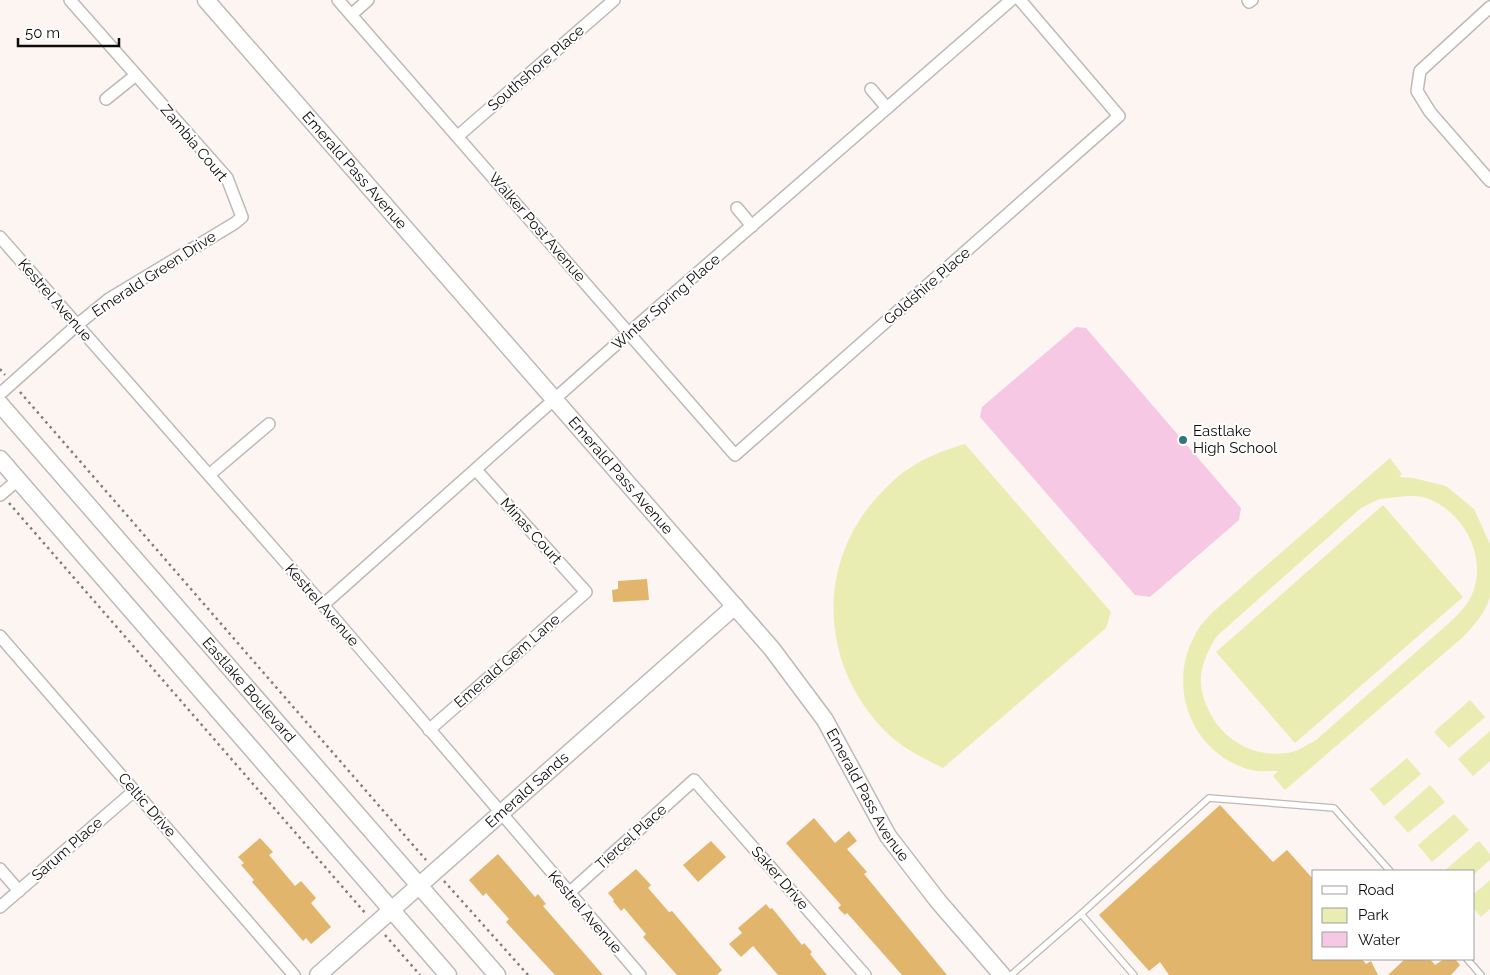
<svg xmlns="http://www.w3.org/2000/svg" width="1490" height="975" font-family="Raleway,sans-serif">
<rect width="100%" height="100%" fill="#fcf5f2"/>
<g fill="#e9edb1" fill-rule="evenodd">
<path d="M965 444 1111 612 1106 628 943 768C923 758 902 748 886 732 819 665 815 561 881 493 890 484 899 474 910 468 927 456 946 450 965 444Z"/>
<path d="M1390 458 1402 474 1399 477 1413 478 1446 486 1474 509 1490 544V596C1486 613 1474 625 1463 637L1285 790 1273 776 1278 771C1269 771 1259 772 1251 770 1192 754 1166 687 1195 635 1199 626 1207 618 1214 611ZM1407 496C1413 496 1420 496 1426 498 1463 511 1487 555 1473 592 1468 605 1459 614 1449 623L1316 740C1307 745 1299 751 1288 753 1254 758 1222 740 1208 709 1203 699 1200 686 1201 675 1203 661 1209 648 1217 636L1361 508 1379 499Z"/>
<path d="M1383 505 1463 597 1295 743 1216 652Z"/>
<path d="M1470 700 1485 717 1449 748 1434 732Z"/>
<path d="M1490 731V761L1473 776 1458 759Z"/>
<path d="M1407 758 1421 774 1384 806 1370 789Z"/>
<path d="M1430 785 1445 802 1408 833 1394 817Z"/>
<path d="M1454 814 1469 830 1432 862 1418 845Z"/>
<path d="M1479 841 1490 854V860L1474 874V871H1444Z"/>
<path d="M1490 880V909L1481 917 1474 909V894Z"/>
</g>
<path fill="#f6c8e4" d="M1076 327 1086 328 1241 508 1239 520 1150 597 1135 595 980 417 982 407Z"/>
<g fill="#e1b56b">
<path d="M647 579 649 600 613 602 612 590 618 589V581Z"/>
<path d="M1220 805 1273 862 1287 850 1314 880V959H1362L1366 964 1371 961 1378 975H1169L1160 962 1149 971 1099 915Z"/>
<path d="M814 818 835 843 849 831 857 841 847 849 867 872 864 874 947 975H902L856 923 847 913 845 915 838 908 841 905 786 843Z"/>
<path d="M260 838 273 852 269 855 295 886 301 881 316 898 311 903 331 927 311 944 306 938 303 941 252 882 254 880 241 865 244 863 238 857Z"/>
<path d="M711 841 726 857 698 882 683 865Z"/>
<path d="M498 854 535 897 538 894 546 904 543 906 603 975H555L506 922 509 919 486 893 483 896 469 880Z"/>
<path d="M636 869 651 885 648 888 669 912 672 911 722 970 717 975H677L643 937 646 934 624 908 621 911 613 901 614 900 608 893Z"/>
<path d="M766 904 770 909 772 908 802 945 804 943 812 952 810 954 827 975H778L753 946 741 957 729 944 742 933 738 928Z"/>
<path d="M1405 959H1430L1435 965 1444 959H1455L1460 965 1451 975H1388Z"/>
</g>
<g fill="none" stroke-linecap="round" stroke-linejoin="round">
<defs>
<g id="lane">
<path d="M1081 914 1209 798 1334 808 1390 871"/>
<path d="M1467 959 1481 975"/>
<path d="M1011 975 1081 914 1134 975"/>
</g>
<g id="street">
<path d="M338 0 735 455 1119 116 1020 0"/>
<path d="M1248 0 1249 2 1252 0"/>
<path d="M1490 7 1420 71 1417 91 1430 112 1490 181"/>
<path d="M351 15 368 0"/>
<path d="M871 89 887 108"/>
<path d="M106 99 136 75"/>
<path d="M458 136 614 0"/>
<path d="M737 208 752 226"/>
<path d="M0 237 323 605 640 975"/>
<path d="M0 394 77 325 109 299 235 223 242 217 227 178 70 0"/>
<path d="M209 475 269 424"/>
<path d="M0 495 18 480"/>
<path d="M323 605 639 324 1011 0"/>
<path d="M0 636 294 975"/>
<path d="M429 730 586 592 476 470"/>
<path d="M0 869 19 891"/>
<path d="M569 893 694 780 865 975"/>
<path d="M0 907 134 791"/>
</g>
<g id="secondary">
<path id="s1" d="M206 0 772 649 825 720 888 836 938 901 1002 975"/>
<path id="s2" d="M0 404 497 975"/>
<path d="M0 459 448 975"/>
<path id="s3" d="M318 975 735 606"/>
</g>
</defs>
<use href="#lane" stroke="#bfb9b6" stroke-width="8"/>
<use href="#street" stroke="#bfb9b6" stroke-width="14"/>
<use href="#secondary" stroke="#bfb9b6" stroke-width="19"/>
<g stroke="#837e7c" stroke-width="2.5" stroke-dasharray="2.5 4" stroke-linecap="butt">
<path d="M0 369 5 375"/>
<path d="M20 392 426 860"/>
<path d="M9 503 366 914"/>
<path d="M444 881 528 975"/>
<path d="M385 935 420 975"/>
</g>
<use href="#lane" stroke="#fff" stroke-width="5.5"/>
<use href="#street" stroke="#fff" stroke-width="11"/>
<use href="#secondary" stroke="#fff" stroke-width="16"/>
</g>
<circle fill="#2e7680" stroke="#fff" stroke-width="2" cx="1183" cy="440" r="5"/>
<g text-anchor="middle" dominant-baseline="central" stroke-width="4" stroke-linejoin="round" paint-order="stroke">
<g font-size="15" fill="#0f0d0c" stroke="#fff">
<text transform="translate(536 68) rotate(-41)">Southshore Place</text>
<text transform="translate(194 143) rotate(50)">Zambia Court</text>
<text stroke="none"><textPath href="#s1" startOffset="226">Emerald Pass Avenue</textPath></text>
<text transform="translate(537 227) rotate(49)">Walker Post Avenue</text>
<text transform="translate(154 274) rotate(-33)">Emerald Green Drive</text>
<text transform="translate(927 286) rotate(-41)">Goldshire Place</text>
<text transform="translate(55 300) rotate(49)">Kestrel Avenue</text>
<text transform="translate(666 302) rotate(-41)">Winter Spring Place</text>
<text stroke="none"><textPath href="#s1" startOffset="631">Emerald Pass Avenue</textPath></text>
<text transform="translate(531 531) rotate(48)">Minas Court</text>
<text transform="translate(322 605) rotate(49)">Kestrel Avenue</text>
<text transform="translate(507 661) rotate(-41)">Emerald Gem Lane</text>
<text stroke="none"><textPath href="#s2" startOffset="379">Eastlake Boulevard</textPath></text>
<text stroke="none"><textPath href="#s3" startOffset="279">Emerald Sands</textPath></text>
<text stroke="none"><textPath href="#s1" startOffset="1036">Emerald Pass Avenue</textPath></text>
<text transform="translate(147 805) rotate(49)">Celtic Drive</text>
<text transform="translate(631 837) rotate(-42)">Tiercel Place</text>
<text transform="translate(67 849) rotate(-41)">Sarum Place</text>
<text transform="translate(780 878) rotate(49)">Saker Drive</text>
<text transform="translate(585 912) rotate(49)">Kestrel Avenue</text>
</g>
<g font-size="15" fill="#0f0d0c" stroke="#fff" text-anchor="start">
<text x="1193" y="431">Eastlake<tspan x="1193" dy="17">High School</tspan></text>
</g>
</g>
<rect x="1312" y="870" width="162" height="90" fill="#ffffff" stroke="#9f9e9e"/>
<rect x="1322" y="886" width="25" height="8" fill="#ffffff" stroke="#9f9e9e"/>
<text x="1358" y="895" font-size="15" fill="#0f0d0c">Road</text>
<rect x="1322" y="908" width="25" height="15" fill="#e9edb1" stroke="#9f9e9e"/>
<text x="1358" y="920" font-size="15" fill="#0f0d0c">Park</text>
<rect x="1322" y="932" width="25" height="15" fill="#f6c8e4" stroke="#9f9e9e"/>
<text x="1358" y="945" font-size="15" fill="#0f0d0c">Water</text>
<path d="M18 38v8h101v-8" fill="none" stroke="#0f0d0c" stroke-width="2.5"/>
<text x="25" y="38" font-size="15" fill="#0f0d0c" stroke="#ffffff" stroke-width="4" paint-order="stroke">50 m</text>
</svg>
